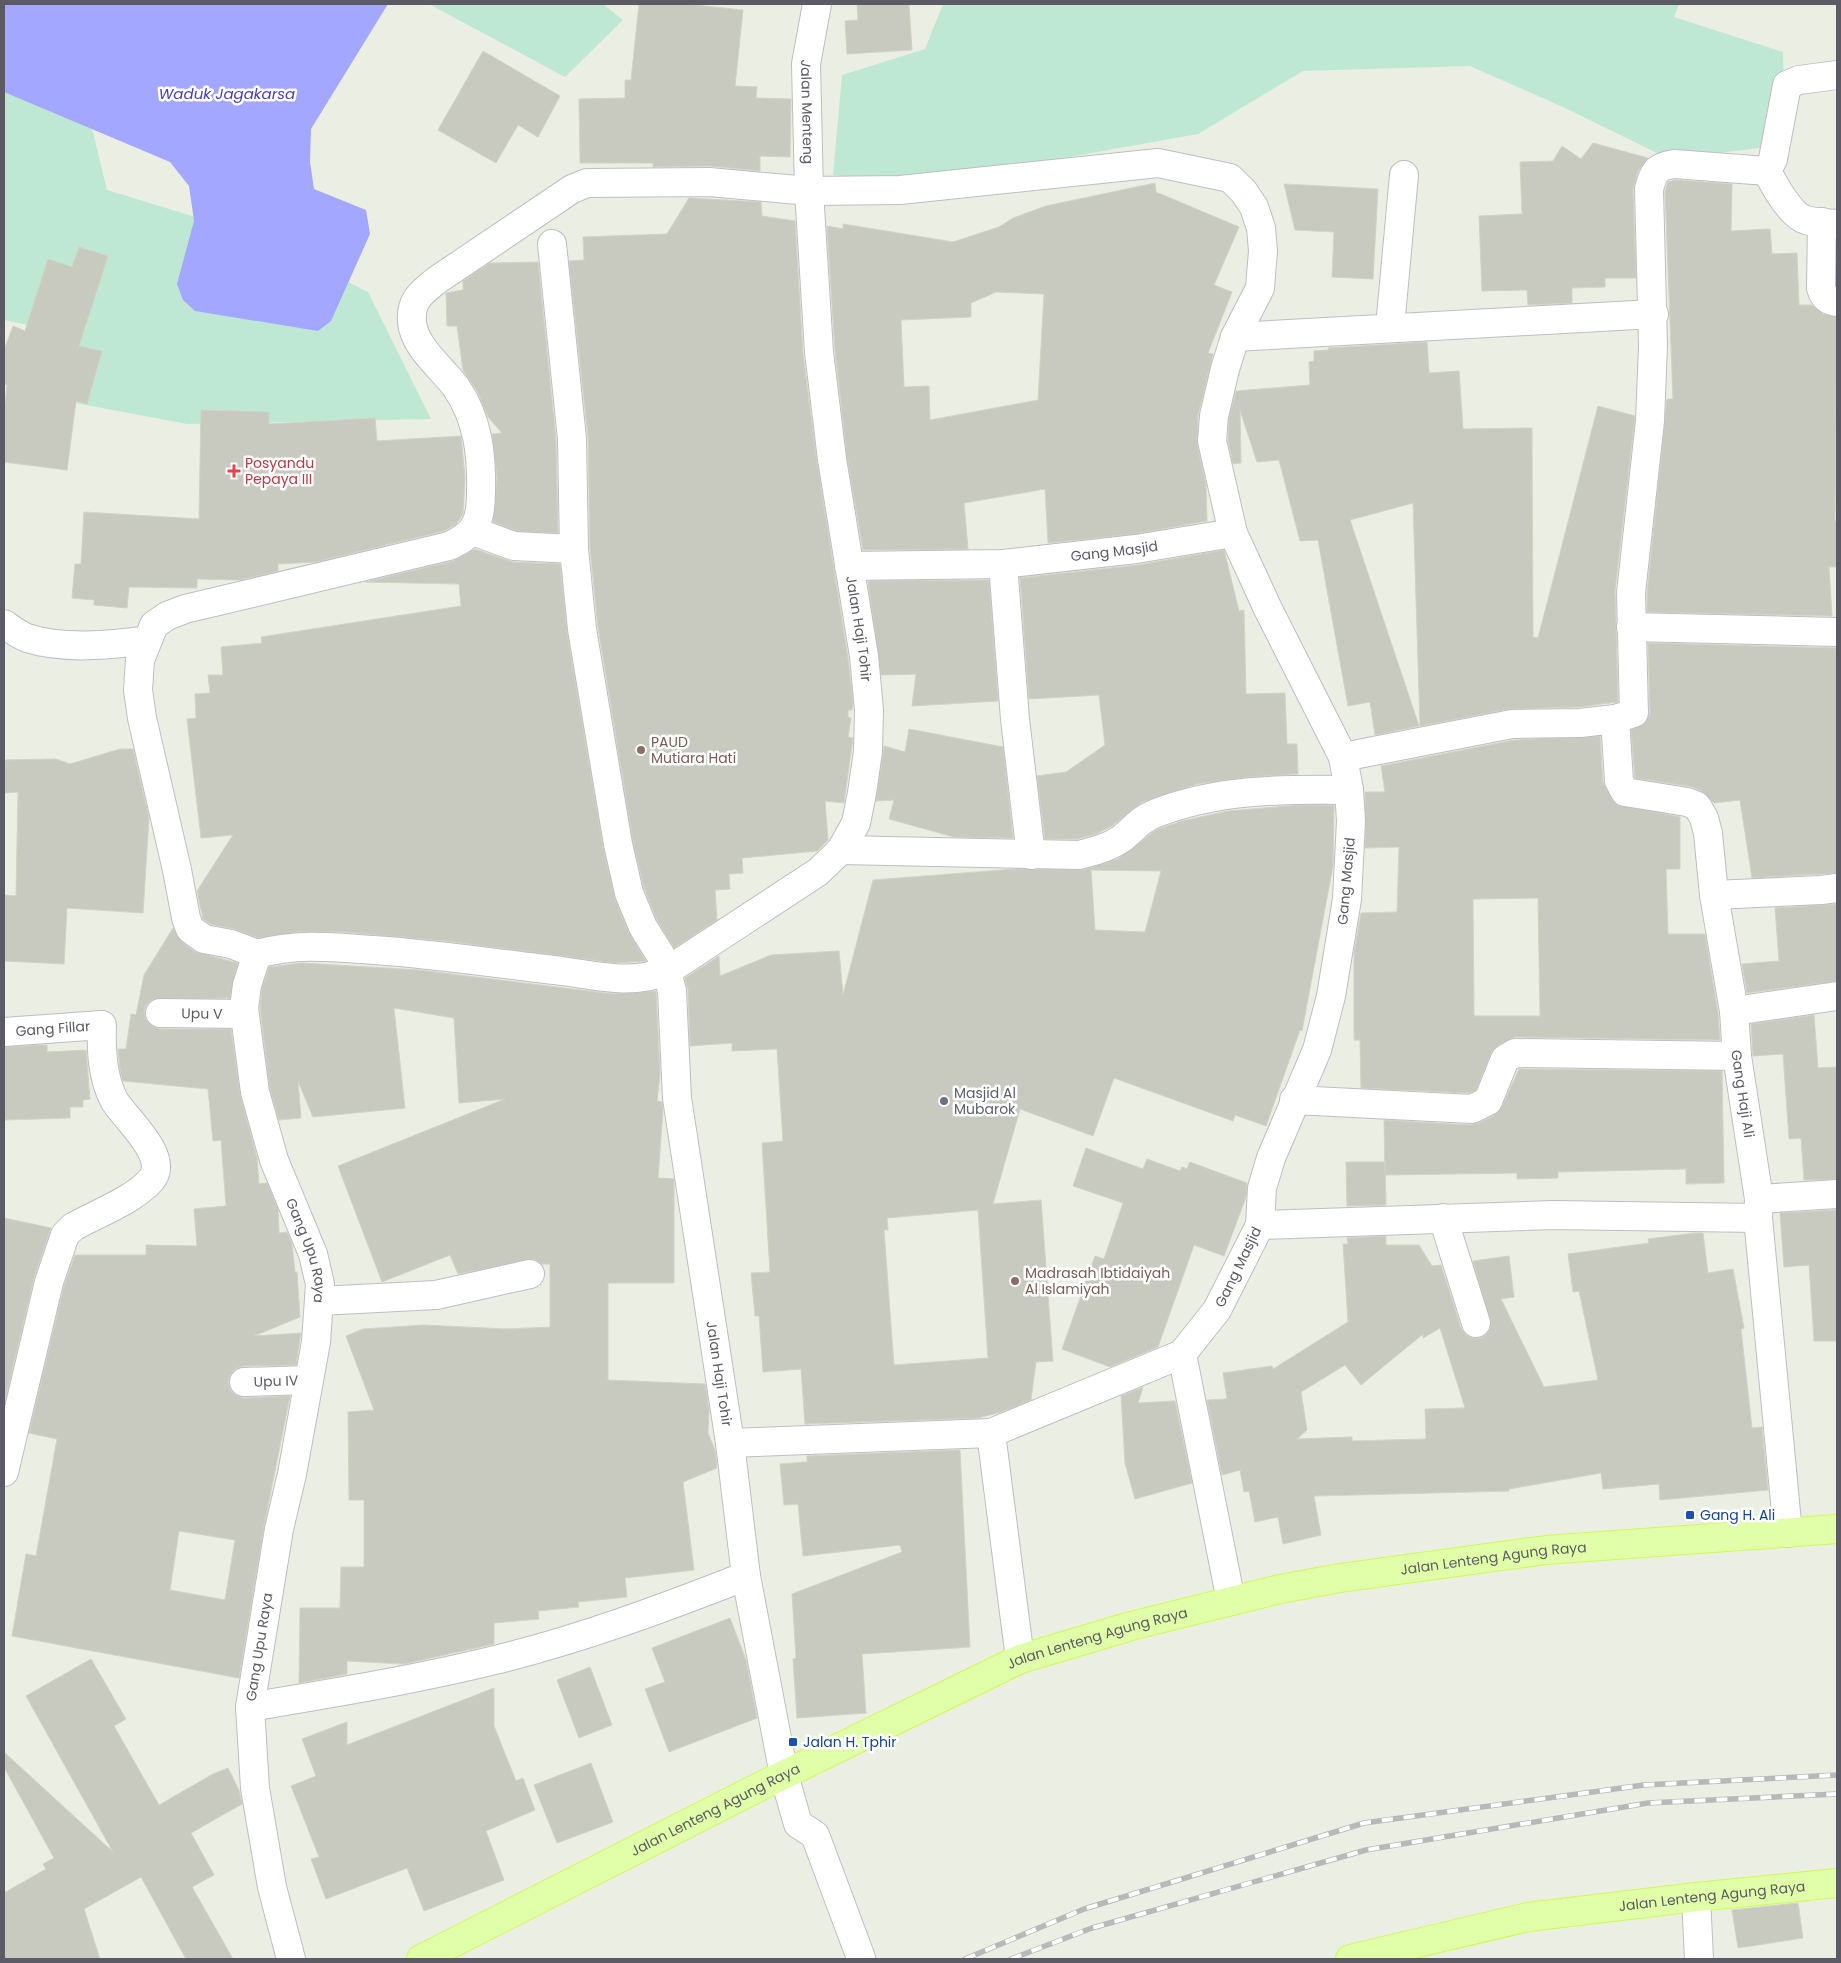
<svg xmlns="http://www.w3.org/2000/svg" width="1841" height="1963" font-family="Poppins,sans-serif">
<rect width="100%" height="100%" fill="#ebefe3"/>
<g fill="#bee8d4">
<path d="M4 4 85 99 107 190 258 236 368 292 431 419 187 424 75 403 72 334 4 320Z"/>
<path d="M429 4H603L623 20 565 77Z"/>
<path d="M943 4H1679L1674 17 1783 52 1785 145 1669 159 1563 107 1470 66 1303 71 1198 134 919 184 833 175 842 75 925 49Z"/>
</g>
<path fill="#a3a7ff" d="M4 4H388L311 129 310 162 314 189 366 210 370 234 331 321 318 331 195 311 183 300 177 284 194 221 189 186 170 162 4 92Z"/>
<g fill="#c8cac0" stroke="#d0d4c1" fill-rule="evenodd">
<path d="M639 4H686L743 10 735 86 757 87 756 98 791 99 790 157 760 156V171L709 166 653 167V163H580L579 99 625 98V80H631Z"/>
<path d="M857 4H909L912 50 847 54 845 21 858 20Z"/>
<path d="M483 51 560 96 538 137 518 125 496 163 438 130Z"/>
<path d="M1593 143 1648 158 1638 171 1633 189 1636 278H1605V287L1572 288V303L1528 305 1527 290 1482 291 1479 216 1522 214 1520 162 1553 161 1562 146 1581 159Z"/>
<path d="M1675 180 1732 184 1731 231 1770 229 1772 254 1797 253 1799 305H1812L1823 314 1837 317 1835 521H1837V567H1829L1832 616 1647 612V594L1667 399H1673L1665 191 1668 182Z"/>
<path d="M1155 183 1156 192 1239 227 1214 285 1232 292 1208 353 1213 354 1198 415 1197 444 1206 485 1207 521 1134 534 1048 543 1045 489 964 503 968 549 863 550 847 457 835 351 827 226 843 229V224L953 242 999 227 1013 218 1046 206ZM996 292 1044 294 1038 400 930 420 929 386 904 387 901 320 971 317V303Z"/>
<path d="M1284 184 1378 189 1373 279 1332 277 1334 232 1295 230Z"/>
<path d="M689 198 761 202 762 216 795 221 803 354 817 462 848 658 853 703 852 710H848V717L851 718 848 737 853 738 844 803 825 801 828 840 817 851 742 858 743 873 729 874 730 889 715 890 717 920 674 948 657 920 644 888 633 841 598 627 590 548 588 437 569 261 584 260 583 237 667 234Z"/>
<path d="M79 247 108 256 79 346 102 351 87 404 76 401 67 470 4 462V413L7 385 4 384V350L13 326 25 331 48 259 72 267Z"/>
<path d="M538 262 556 440 558 533 517 531 493 522 497 478 492 434 502 433 488 417 477 391 463 370 457 326H447L446 293 463 290V281L490 263Z"/>
<path d="M1427 342 1429 373 1459 371 1463 429 1532 428 1533 637 1538 638 1598 406 1635 416 1615 591 1618 702 1579 707 1509 709 1420 726 1413 503 1350 520 1419 726 1375 735 1370 702 1348 706 1318 540 1300 541 1279 460 1257 462 1240 410 1241 463 1233 464 1228 440 1229 418 1236 391 1310 385 1309 362 1314 361V351L1329 350 1328 348Z"/>
<path d="M201 410 269 412V424L375 418 377 441 461 436 465 478 463 514 456 524 444 531 315 562 278 564V571L240 580 197 579V588L129 587 127 608 94 605V600L72 598 75 564H81L84 512 199 519Z"/>
<path d="M475 549 513 562 560 564 567 632 603 847 615 899 629 933 646 961 616 963 446 941 344 932H299L258 938 234 929 210 924 203 919 197 891 233 835 201 838 187 719 196 718 195 694 210 693 208 675H223L221 647 262 643 261 637 461 606 459 584 365 582 453 561Z"/>
<path d="M1224 550 1239 611 1244 610 1246 694 1285 693 1287 744H1297L1298 774 1248 777 1197 784 1142 802 1112 826 1096 834 1077 839H1045L1037 776 1066 772 1105 745 1099 695 1029 699 1020 578 1138 565Z"/>
<path d="M989 580 998 701 912 706 916 674 881 675 868 581Z"/>
<path d="M1648 643 1837 648V873L1752 878 1740 800 1714 803 1703 792 1693 787 1635 778 1631 730 1646 722 1650 713Z"/>
<path d="M909 729 1003 747 1013 838 954 837 889 819 894 800 876 801 884 746 905 752Z"/>
<path d="M1600 736 1603 782 1616 804 1680 817V869H1666L1668 934H1705L1718 1013 1720 1040 1515 1037 1497 1046 1491 1053 1476 1090 1469 1093 1361 1088 1360 1040H1354V953L1361 913 1397 912 1399 847 1365 848V792H1385L1381 766 1514 740ZM1538 898 1540 1016H1474L1473 899Z"/>
<path d="M120 749H133L149 818 143 913 67 908 64 964 4 961V895L16 896 18 792 4 793V760L56 759 70 764Z"/>
<path d="M1300 805H1334L1333 866 1302 1031 1300 1030 1266 1126 1235 1115 1233 1121 1114 1078 1093 1136 1020 1109 993 1204 1041 1200 1053 1361 1036 1362 1031 1400 1001 1412 978 1418 805 1424 801 1369 763 1372 759 1316H755L751 1273 770 1272 762 1143 783 1141 777 1049 732 1051V1043L690 1046 688 990 685 978 719 956 720 976 771 955 839 951 843 995 873 880 1015 869 1083 870 1118 859 1156 830 1182 821 1228 811ZM1091 870 1161 871 1145 932 1095 930ZM978 1210 988 1358 894 1365 884 1230H888L887 1218Z"/>
<path d="M1837 904V981L1747 993 1742 964 1779 961 1775 908Z"/>
<path d="M173 928 181 941 195 952 238 963 230 998 153 999 146 1005 144 1013 146 1020 152 1026 160 1029H231L240 1094 257 1158 259 1184 267 1183 278 1209 279 1233 287 1232 292 1244 295 1272H297L300 1317 254 1336 301 1333 296 1365 243 1366 235 1369 230 1375 228 1382 231 1391 237 1396 244 1398 290 1396 264 1526 239 1678 12 1636 26 1554 36 1556 57 1439 29 1433 64 1286 75 1255H146V1245L197 1246 194 1209 226 1206 221 1140 213 1141 208 1089 123 1081 120 1070 118 1049H126L131 1014 136 1015 144 975ZM179 1531 235 1540 225 1600 170 1590Z"/>
<path d="M302 963 419 970 613 994 656 991 660 1074 657 1101 662 1102 663 1110 658 1178 674 1179V1283H608V1380L705 1384 709 1410 708 1433 715 1450 717 1468 683 1482 694 1570 625 1578 627 1597 578 1602 579 1607 538 1611 539 1619 494 1623V1644L404 1664 347 1661V1674L299 1683 300 1608H340L341 1567H364V1500H349L348 1412 374 1410 346 1336 363 1329 424 1325 507 1329 550 1327V1264H542L534 1259 458 1274 450 1255 382 1282 338 1166 505 1099 459 1103 454 1018 394 1008 405 1108 313 1117 298 1081 301 1118 279 1120 270 1089 260 1008 262 988 269 967Z"/>
<path d="M1814 1015 1818 1068 1837 1067V1179L1804 1180 1801 1138 1789 1139 1783 1054 1753 1056 1751 1024Z"/>
<path d="M47 1045V1052L86 1050 90 1099 83 1100V1107H70V1118L4 1120V1047Z"/>
<path d="M1519 1069 1722 1071 1724 1183 1686 1184V1169L1558 1172V1178L1517 1179V1173L1385 1175 1384 1120 1471 1125 1479 1123 1495 1115 1502 1107Z"/>
<path d="M1086 1148 1143 1169 1147 1159 1180 1171 1182 1167 1187 1169 1190 1162 1247 1183 1246 1197 1224 1256 1194 1245 1158 1347 1110 1367 1062 1349 1095 1256 1104 1259 1123 1203 1073 1186Z"/>
<path d="M1346 1162H1385L1386 1205 1347 1206Z"/>
<path d="M1837 1210V1341H1814L1809 1265 1784 1267 1780 1213Z"/>
<path d="M4 1218 51 1228 34 1278 4 1405Z"/>
<path d="M1695 1233H1703L1708 1273 1733 1269 1744 1328 1741 1329 1752 1428 1762 1427 1768 1490 1660 1500 1659 1484 1603 1489 1601 1473 1509 1489V1491L1314 1496 1321 1535 1283 1544 1278 1517 1255 1522 1249 1491 1244 1492 1240 1470 1222 1475 1207 1400 1227 1399 1223 1373 1272 1366 1273 1369 1348 1322 1343 1244H1348L1347 1238 1386 1236V1245H1419L1432 1266 1441 1265 1461 1328 1466 1335 1473 1338H1481L1487 1334 1491 1326 1473 1261 1509 1256 1514 1297 1501 1299 1544 1387 1598 1380 1579 1291 1573 1292 1568 1254 1649 1243 1648 1239ZM1440 1328 1465 1408 1425 1409 1426 1439 1352 1441V1437L1297 1439 1307 1430 1301 1392 1345 1365 1361 1385 1423 1334V1338Z"/>
<path d="M1143 1387 1138 1403 1175 1401 1192 1483 1135 1499 1125 1463 1121 1396Z"/>
<path d="M960 1450 970 1647 862 1654 866 1713 797 1718 793 1659 796 1658 792 1594 902 1552 900 1545 803 1556 798 1504 784 1505 780 1464 807 1462V1456Z"/>
<path d="M730 1618 746 1660 757 1718 669 1752 645 1689 665 1682 652 1648Z"/>
<path d="M91 1659 126 1719 114 1726 159 1805 213 1774 228 1768 239 1790 242 1804 191 1833 214 1875 192 1887 233 1959H186L141 1877 84 1909 100 1959H4V1893L46 1869 43 1864 54 1858 4 1767V1752L113 1852 26 1696Z"/>
<path d="M590 1667 612 1725 579 1738 557 1680Z"/>
<path d="M494 1688V1726L516 1781 523 1778 535 1810 486 1831 504 1880 424 1911 407 1868 326 1899 311 1859 319 1857 291 1786 316 1776 302 1739 347 1722V1745Z"/>
<path d="M591 1763 613 1822 557 1843 534 1785Z"/>
<path d="M1798 1903 1803 1938 1738 1948 1732 1910Z"/>
</g>
<g fill="none" stroke-linecap="round" stroke-linejoin="round">
<defs>
<g id="street">
<path id="s1" d="M817 4 806 64 809 191 819 352 832 459 864 656 869 710 868 751 862 793 856 823 841 850 818 872 667 971 672 991 677 1098 730 1443 746 1576 784 1775 798 1824 815 1835 861 1958"/>
<path d="M1767 171C1774 185 1791 216 1806 220 1816 223 1827 223 1837 224"/>
<path d="M1822 222 1821 288C1824 298 1828 301 1837 302"/>
<path d="M1390 327 1404 175"/>
<path d="M1235 337 1654 314"/>
<path d="M473 531 514 546 574 549"/>
<path d="M1003 564 1015 719 1031 855"/>
<path id="s2" d="M849 566 1003 564 1136 549 1233 533"/>
<path d="M4 624C11 629 19 635 27 638 64 650 111 645 148 640"/>
<path d="M1631 627 1837 632"/>
<path id="s3" d="M1615 719 1619 781 1625 792 1687 802 1697 806 1704 818 1708 833 1714 895 1734 1011 1737 1056 1759 1199 1758 1218 1788 1533"/>
<path d="M1343 757 1512 724 1580 723 1615 719 1634 713 1631 593 1650 421 1653 346 1649 189C1654 171 1656 167 1674 164L1767 171 1773 159 1787 85 1799 80 1837 75"/>
<path d="M841 850 1079 855C1094 851 1108 848 1121 839 1133 830 1139 820 1154 814 1216 789 1283 789 1349 790"/>
<path d="M1714 895 1821 890 1837 888"/>
<path d="M257 954 231 944 204 939 190 929 186 918 177 870 142 718 138 690 140 660 154 625 167 616 185 609 449 546C476 534 481 521 481 492 482 455 478 419 456 387 442 368 414 347 412 322 410 300 422 292 437 280L572 189 587 183 709 182 809 191 900 190 1158 163 1230 178 1244 192 1254 207 1261 228 1263 251 1260 288 1235 337 1225 369 1214 416 1212 441 1233 533 1268 609 1343 757 1349 790 1351 821 1347 899 1331 996 1317 1050 1271 1158 1262 1188 1260 1225 1217 1310 1182 1354 991 1433 730 1443"/>
<path d="M257 954C298 943 331 947 373 950 437 954 499 964 562 971 599 976 631 985 667 971L660 954 643 927 629 893 618 844 582 629 574 549 572 439 552 244"/>
<path id="s4" d="M257 954 247 985 244 1008 255 1092 274 1160 313 1254 320 1284 316 1342 292 1474 279 1529 250 1707 255 1788 272 1887 291 1959"/>
<path d="M1734 1011 1837 996"/>
<path id="s5" d="M160 1013 244 1014"/>
<path id="s6" d="M4 1032 102 1025C101 1050 102 1077 114 1100 125 1119 171 1157 151 1180 134 1200 96 1214 73 1227L65 1235 49 1282 4 1472"/>
<path d="M1294 1100 1472 1109 1488 1101 1505 1059 1515 1053 1737 1056"/>
<path d="M1759 1199 1837 1194"/>
<path d="M1443 1218 1476 1323"/>
<path d="M1260 1225 1553 1215 1758 1218"/>
<path d="M319 1301 436 1295 530 1274"/>
<path d="M1182 1354 1231 1601"/>
<path id="s7" d="M244 1382 309 1380"/>
<path d="M991 1433 1020 1659"/>
<path d="M250 1707C332 1693 414 1680 495 1660 581 1639 664 1608 746 1576"/>
<path d="M1696 1897 1699 1959"/>
</g>
<g id="primary">
<path id="s8" d="M421 1959 767 1783 1020 1659 1131 1626 1280 1589 1340 1578 1546 1550 1837 1529"/>
<path id="s9" d="M1350 1959 1528 1917 1696 1897 1837 1883"/>
</g>
</defs>
<use href="#street" stroke="#bebdc5" stroke-width="30"/>
<use href="#primary" stroke="#d1f952" stroke-width="30"/>
<use href="#street" stroke="#fff" stroke-width="28"/>
<use href="#primary" stroke="#e0ffa8" stroke-width="28"/>
<defs>
<g id="rail">
<path d="M965 1959 1084 1909 1364 1823 1644 1785 1837 1775"/>
<path d="M1011 1959 1092 1928 1366 1850 1648 1803 1837 1794"/>
</g>
</defs>
<use href="#rail" stroke="#b8b8b9" stroke-width="5.5"/>
<use href="#rail" stroke="#fff" stroke-width="4" stroke-dasharray="11" stroke-linecap="butt"/>
</g>
<path fill="#e0444e" stroke="#fff" stroke-width="2" d="M231.5 463.5h5v5h5v5h-5v5h-5v-5h-5v-5h5z"/>
<g fill="#8d6e63" stroke="#fff" stroke-width="2">
<circle cx="641" cy="750" r="5"/>
<circle cx="1015" cy="1281" r="5"/>
</g>
<circle fill="#6b7280" stroke="#fff" stroke-width="2" cx="944" cy="1101" r="5"/>
<g fill="#1a4fb4" stroke="#fff" stroke-width="2">
<rect x="1685" y="1510" width="10" height="10" rx="2.5"/>
<rect x="788" y="1737" width="10" height="10" rx="2.5"/>
</g>
<g text-anchor="middle" dominant-baseline="central" stroke-width="5" stroke-linejoin="round" paint-order="stroke">
<g font-size="14" fill="#5c5b65" stroke="#fff">
<text stroke="none"><textPath href="#s1" startOffset="109">Jalan Menteng</textPath></text>
<text stroke="none"><textPath href="#s2" startOffset="266">Gang Masjid</textPath></text>
<text stroke="none"><textPath href="#s1" startOffset="629">Jalan Haji Tohir</textPath></text>
<text transform="translate(1346 881) rotate(-85)">Gang Masjid</text>
<text stroke="none"><textPath href="#s5" startOffset="42">Upu V</textPath></text>
<text stroke="none"><textPath href="#s6" startOffset="49">Gang Fillar</textPath></text>
<text stroke="none"><textPath href="#s3" startOffset="441">Gang Haji Ali</textPath></text>
<text stroke="none"><textPath href="#s4" startOffset="308">Gang Upu Raya</textPath></text>
<text transform="translate(1238 1267) rotate(-64)">Gang Masjid</text>
<text stroke="none"><textPath href="#s1" startOffset="1475">Jalan Haji Tohir</textPath></text>
<text stroke="none"><textPath href="#s7" startOffset="32">Upu IV</textPath></text>
<text stroke="none"><textPath href="#s8" startOffset="1155">Jalan Lenteng Agung Raya</textPath></text>
<text stroke="none"><textPath href="#s8" startOffset="750">Jalan Lenteng Agung Raya</textPath></text>
<text transform="translate(259 1647) rotate(-81)">Gang Upu Raya</text>
<text stroke="none"><textPath href="#s8" startOffset="330">Jalan Lenteng Agung Raya</textPath></text>
<text stroke="none"><textPath href="#s9" startOffset="368">Jalan Lenteng Agung Raya</textPath></text>
</g>
<g font-size="14" fill="#be3a42" stroke="#fff" text-anchor="start">
<text x="245" y="463">Posyandu<tspan x="245" dy="16">Pepaya III</tspan></text>
</g>
<g font-size="14" fill="#785e54" stroke="#fff" text-anchor="start">
<text x="651" y="742">PAUD<tspan x="651" dy="16">Mutiara Hati</tspan></text>
<text x="1025" y="1273">Madrasah Ibtidaiyah<tspan x="1025" dy="16">Al Islamiyah</tspan></text>
</g>
<g font-size="14" fill="#5b616d" stroke="#fff" text-anchor="start">
<text x="954" y="1093">Masjid Al<tspan x="954" dy="16">Mubarok</tspan></text>
</g>
<g font-size="14" fill="#164399" stroke="#fff" text-anchor="start">
<text x="1700" y="1515">Gang H. Ali</text>
<text x="803" y="1742">Jalan H. Tphir</text>
</g>
<g font-size="15" font-style="italic" fill="#433eca" stroke="#fff">
<text x="227" y="93">Waduk Jagakarsa</text>
</g>
</g>
<rect width="1841" height="1963" fill="none" stroke="#5c5b65" stroke-width="10"/>
</svg>
